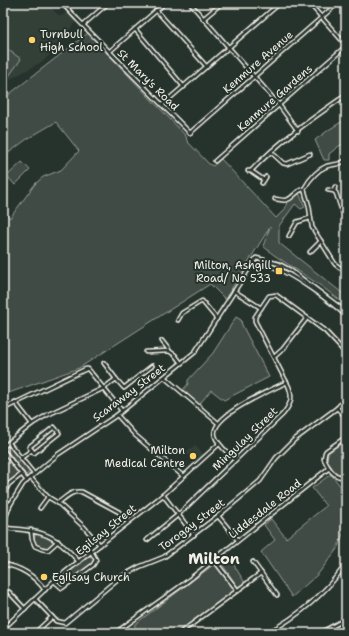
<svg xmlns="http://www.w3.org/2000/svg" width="349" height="636" font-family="'Shantell Sans',sans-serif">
<rect width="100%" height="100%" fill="#26332d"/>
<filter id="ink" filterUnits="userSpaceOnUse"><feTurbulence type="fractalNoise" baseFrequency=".025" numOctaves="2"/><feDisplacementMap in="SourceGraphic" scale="8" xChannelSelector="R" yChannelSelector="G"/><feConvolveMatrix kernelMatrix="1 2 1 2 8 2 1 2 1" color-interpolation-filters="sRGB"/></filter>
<g filter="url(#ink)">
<g fill="#333f39">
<path d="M3 3H52L50 6 57 14 62 16 66 12 71 17 73 16 77 20 45 60 7 81 3 78Z"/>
<path d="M195 445 204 455 195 463 186 452Z"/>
</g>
<g fill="#414b45" stroke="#9a9e96">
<path d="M88 33 186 136 187 141 209 164 213 166 221 159 276 218 285 209 287 202 299 193 305 207 301 209 295 204 279 226V243L346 296V305L321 286 274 255 263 246 270 227 225 299 210 284 79 368 3 395V211L10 218 35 184 43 177 61 170 79 151 56 122 27 139 3 157V99Z"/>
<path d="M3 46 21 59 9 76 3 71Z"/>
<path d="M346 119V143L339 146 329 154V160H324L315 140 330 129Z"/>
<path d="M22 162 30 170 15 185 7 176Z"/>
<path d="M236 317 241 320 242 325 269 377 224 400 211 390 198 406 181 392 188 384V380L213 353Z"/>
<path d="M346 440V474H337L327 461 328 453Z"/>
<path d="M10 447 30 472 26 475 6 449Z"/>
<path d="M3 453 19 474 3 489Z"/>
<path d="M331 474 341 487 340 495 343 497 346 495V527L337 549 318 574 292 597 261 552 275 540 264 525 271 519 286 538 326 506 312 488Z"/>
<path d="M39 534 52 539 54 543 48 549 36 545 34 540 35 535Z"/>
<path d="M227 554 245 583 240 587 237 586 220 561V559Z"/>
<path d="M90 556 94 560V563L64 585 62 586 58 581Z"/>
<path d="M213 565H216L234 589V592L176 633H140L134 625Z"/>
</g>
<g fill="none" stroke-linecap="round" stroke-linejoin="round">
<defs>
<g id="minor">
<path d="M62 3 77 19 190 133 338 3"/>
<path d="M190 3 279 105 298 131"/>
<path d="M309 3 346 45"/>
<path d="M156 10 207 67"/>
<path d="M203 19 222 3"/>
<path d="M83 25 108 3"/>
<path d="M135 29 184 87"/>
<path d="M109 52 165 3"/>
<path d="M162 105 280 3"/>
<path d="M271 152 283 163 287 164 310 154"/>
<path d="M215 161 346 46"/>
<path d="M248 171H251L264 180"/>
<path d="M251 171C277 143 314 117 346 95"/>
<path d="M262 183 266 177"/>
<path d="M304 189 309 206 312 227 335 264 340 268 346 269"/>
<path d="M328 190 334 191 336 193 342 211 346 215"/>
<path d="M334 191 335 187"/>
<path d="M275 199C278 199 283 201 286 200 293 199 296 190 304 189 309 180 317 170 327 166 334 164 340 165 346 160"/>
<path d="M289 236 297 222 310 218"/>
<path d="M310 252 321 241"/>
<path d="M253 264C259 264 265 264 271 266 291 273 331 301 346 316"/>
<path d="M234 291 261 308"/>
<path d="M178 320 182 313 202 301 217 319"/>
<path d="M162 341 169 350"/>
<path d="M341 348 346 344"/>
<path d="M146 352 169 351 175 355 181 363"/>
<path d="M274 357 283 349 307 318"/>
<path d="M104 363 116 379"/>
<path d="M164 377 218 423"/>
<path d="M15 402 32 424"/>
<path d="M337 408 344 415 346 421"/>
<path d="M3 409 86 369H88L122 411"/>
<path d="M117 415 135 435 183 476"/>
<path d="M346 437 326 451 325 453 324 459C328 468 335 480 346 476"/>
<path d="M9 443 34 474"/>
<path d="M3 447 32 424 47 415 104 388 116 379 124 388 152 366"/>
<path d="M3 450 27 481"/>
<path d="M21 458 32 450 29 447 54 427 59 433 34 453 32 450"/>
<path d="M235 460C229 453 218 446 215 436 209 416 271 390 287 382"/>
<path d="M30 477 48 497 58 503 84 527 100 545"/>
<path d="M3 494 9 484 22 474"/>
<path d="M163 495 194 535"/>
<path d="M3 501H6L10 505"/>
<path d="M58 503C66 497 72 490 82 492L119 512 128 522"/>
<path d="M40 508 48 497"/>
<path d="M218 516 238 540"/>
<path d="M5 528C42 531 54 533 79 562"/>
<path d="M31 530 32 539 35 546 42 549 48 550 58 541"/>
<path d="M147 540 179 514 283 414C291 404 293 398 289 387L255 321V317L269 296 276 295 325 331 341 348 346 355"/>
<path d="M3 546 6 516 10 505 23 484 57 455 117 415 195 352 248 270 256 258 279 264 290 270 346 312"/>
<path d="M214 560 238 591"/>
<path d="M253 562 277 595"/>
<path d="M3 564C21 567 34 575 45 590"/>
<path d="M54 581 62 588 93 565 96 560 91 551"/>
<path d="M9 592 25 609"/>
<path d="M35 599 56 621 65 623 119 578 139 567 164 557 218 516 260 481 276 458 294 440 337 408 346 398"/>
<path d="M3 629 54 581 163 495 219 444"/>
<path d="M37 631 52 617"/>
<path d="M115 633 185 583 329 468"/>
<path d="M180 633 261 573"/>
<path d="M267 633C299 616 325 594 346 564"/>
<path d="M320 633 346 619"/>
</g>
</defs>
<use href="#minor" stroke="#f4f1e8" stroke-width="5.5"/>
<use href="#minor" stroke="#26332d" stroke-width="2.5"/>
</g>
</g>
<g fill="#ffd166" stroke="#26332d" stroke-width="1.5">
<circle cx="32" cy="40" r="4"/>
<rect x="275" y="267" width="8" height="8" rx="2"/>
<circle cx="193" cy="456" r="4"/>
<circle cx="44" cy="577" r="4"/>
</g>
<g text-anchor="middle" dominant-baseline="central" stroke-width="4" stroke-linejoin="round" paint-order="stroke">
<g font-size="11" fill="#f4f1e8" stroke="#26332d" text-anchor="start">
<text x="40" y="34">Turnbull<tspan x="40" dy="13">High School</tspan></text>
<text x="271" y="265" text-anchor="end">Milton, Ashgill<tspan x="271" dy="13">Road/ No 533</tspan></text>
<text x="185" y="450" text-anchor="end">Milton<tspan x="185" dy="13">Medical Centre</tspan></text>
<text x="52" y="577">Egilsay Church</text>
</g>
<g font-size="11" fill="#f4f1e8" stroke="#26332d">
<text transform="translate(258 62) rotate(-41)">Kenmure Avenue</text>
<text transform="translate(148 80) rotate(45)">St Mary's Road</text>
<text transform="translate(275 98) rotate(-41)">Kenmure Gardens</text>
<text transform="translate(129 393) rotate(-37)">Scaraway Street</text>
<text transform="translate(245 439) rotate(-44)">Mingulay Street</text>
<text transform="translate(265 509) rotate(-38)">Liddesdale Road</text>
<text transform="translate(192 525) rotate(-37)">Torogay Street</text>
<text transform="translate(106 530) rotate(-39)">Egilsay Street</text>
</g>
<g font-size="15" font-weight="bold" fill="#f4f1e8" stroke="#26332d">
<text x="214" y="559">Milton</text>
</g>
</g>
<rect width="349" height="636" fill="none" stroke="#26332d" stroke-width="16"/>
<rect x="8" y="8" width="333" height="620" fill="none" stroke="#f4f1e8" stroke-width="1.5" filter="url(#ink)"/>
</svg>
